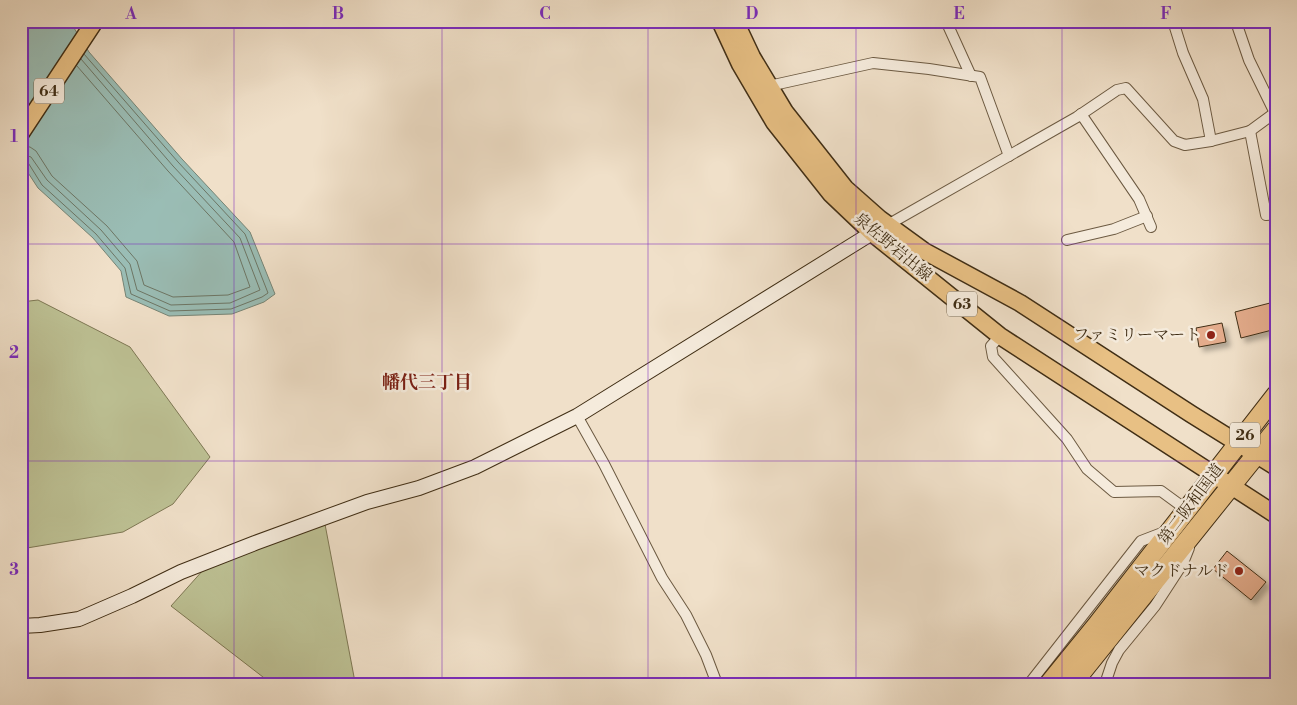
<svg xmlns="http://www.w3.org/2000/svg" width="1297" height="705" font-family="'Libre Bodoni','Noto Serif JP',serif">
<defs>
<filter id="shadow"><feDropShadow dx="4.5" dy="4.5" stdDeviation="2.5" flood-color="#0004"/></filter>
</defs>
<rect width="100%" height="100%" fill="#f0e0c9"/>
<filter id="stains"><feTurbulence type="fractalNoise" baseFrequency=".004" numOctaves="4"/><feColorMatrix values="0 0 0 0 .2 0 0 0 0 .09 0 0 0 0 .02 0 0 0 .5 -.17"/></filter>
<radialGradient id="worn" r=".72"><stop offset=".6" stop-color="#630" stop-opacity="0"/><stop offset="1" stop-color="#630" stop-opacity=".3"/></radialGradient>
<g fill="#bdc194" stroke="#7e7854">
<path d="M38 300 130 347 210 457 173 504 123 532 21 549V302Z"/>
<path d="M324 519 355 682 358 684H272L171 606 213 559Z"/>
</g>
<path fill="#9abdb5" stroke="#768475" d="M21 21H65L74 28 89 52 182 159 250 232 275 294 264 302 232 314 169 316 126 297 121 271 93 238 38 188 21 162Z"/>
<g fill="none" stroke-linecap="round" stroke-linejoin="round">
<g stroke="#6d7665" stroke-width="1">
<path d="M21 146 30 147 36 151 52 176 107 226 137 261 144 285 173 297 228 295 250 287 234 242 168 171 77 66"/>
<path d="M21 154 31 157 47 180 101 230 130 264 137 290 171 305 230 303 260 290 240 238 173 166 81 59"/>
<path d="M21 160 27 161 42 185 96 234 125 268 131 294 170 311 231 309 262 297 268 293 245 234 178 162 84 54"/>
</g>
</g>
<g fill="#e4ac8c" stroke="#402e15" filter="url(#shadow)">
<path d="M1270 303 1276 329 1241 338 1235 312Z"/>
<path d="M1222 323 1226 342 1199 347 1196 328Z"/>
<path d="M1227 551 1266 582 1251 600 1213 569Z"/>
</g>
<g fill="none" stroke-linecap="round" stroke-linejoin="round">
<defs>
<g id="street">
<path d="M946 21 971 76"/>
<path d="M1173 21 1183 53 1203 99 1211 141"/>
<path d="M1236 22 1249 60 1275 113"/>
<path d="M769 86 873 63 929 69 980 77 1009 156"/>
<path d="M1081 114 1139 199 1151 227"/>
<path d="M1250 131 1266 215 1276 214"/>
<path d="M884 227 1077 117 1117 90 1126 88 1174 141 1185 145 1211 141 1250 131 1276 112"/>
<path d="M1067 240 1114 229 1147 216"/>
<path d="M1000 336 991 346 993 357 1067 439 1087 469 1114 492 1161 491 1187 510"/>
<path d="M577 416 604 464 662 578 686 615 706 655 717 684"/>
<path d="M1029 684 1141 541 1167 531"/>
<path d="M1105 684 1112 663 1119 650 1155 606 1183 563 1189 548"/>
</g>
<path id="secondary" d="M21 626 40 625 79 619 132 596 181 572 255 543 367 502 419 488 475 467 577 416 872 233"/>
<g id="primary">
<path d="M720 21 740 64 774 122 831 194 872 233 1000 336 1276 515"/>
<path d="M735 21 752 57 785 112 845 188 880 219 924 251 1020 303 1191 414 1276 467"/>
<path d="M21 133 95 21"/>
</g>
<g id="highway">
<path d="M1049 684 1097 625 1276 395"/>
<path d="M1072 684 1276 430"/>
</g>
</defs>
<use href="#street" stroke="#6c5a42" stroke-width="12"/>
<use href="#secondary" stroke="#402e15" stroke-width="16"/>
<use href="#primary" stroke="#402e15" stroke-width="19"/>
<use href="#highway" stroke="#402e15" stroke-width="21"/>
<use href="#street" stroke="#f5ebdc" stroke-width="10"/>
<use href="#secondary" stroke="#f5ebdc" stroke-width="14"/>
<use href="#primary" stroke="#e8c084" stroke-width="16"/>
<use href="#highway" stroke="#e8c084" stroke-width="19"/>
</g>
<path fill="none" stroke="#7b2cbf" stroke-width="1" stroke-opacity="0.55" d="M234 21V684M442 21V684M648 21V684M856 21V684M1062 21V684M21 244H1276M21 461H1276"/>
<g fill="#8f2418" stroke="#f5ebdc" stroke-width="2">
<circle cx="1211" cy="335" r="5"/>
<circle cx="1239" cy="571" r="5"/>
</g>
<g text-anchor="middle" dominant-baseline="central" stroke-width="5" stroke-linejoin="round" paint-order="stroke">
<g fill="#f5ebdc" stroke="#766751" stroke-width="1">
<rect x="34" y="78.5" width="30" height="25" rx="4"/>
<rect x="947" y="291.5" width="30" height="25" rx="4"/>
<rect x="1230" y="422.5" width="30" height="25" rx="4"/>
</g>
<g font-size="15" font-weight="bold" fill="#402e15">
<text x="49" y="91">64</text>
<text x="962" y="304">63</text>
<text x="1245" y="435">26</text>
</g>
<g font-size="16" fill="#402e15" stroke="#f5ebdc">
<text transform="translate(893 247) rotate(40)">泉佐野岩出線</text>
<text transform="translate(1191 504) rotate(-53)">第二阪和国道</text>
</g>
<g font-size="16" fill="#402e15" stroke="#f5ebdc" text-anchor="end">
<text x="1201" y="335">ファミリーマート</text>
<text x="1229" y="571">マクドナルド</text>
</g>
<g font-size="18" font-weight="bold" fill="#7a1f14" stroke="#f5ebdc">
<text x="427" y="382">幡代三丁目</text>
</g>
</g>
<rect width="1297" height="705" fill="none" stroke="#f0e0c9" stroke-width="55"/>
<rect x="28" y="28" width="1242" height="650" fill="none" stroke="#7b2cbf" stroke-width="2"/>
<g font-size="16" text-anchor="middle" font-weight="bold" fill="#7b2cbf">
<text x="131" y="19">A</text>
<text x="338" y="19">B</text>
<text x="545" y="19">C</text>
<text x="752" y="19">D</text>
<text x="959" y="19">E</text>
<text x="1166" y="19">F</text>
<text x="14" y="142">1</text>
<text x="14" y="358">2</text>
<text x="14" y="575">3</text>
</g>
<rect width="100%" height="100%" filter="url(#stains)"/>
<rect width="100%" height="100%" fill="url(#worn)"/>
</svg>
